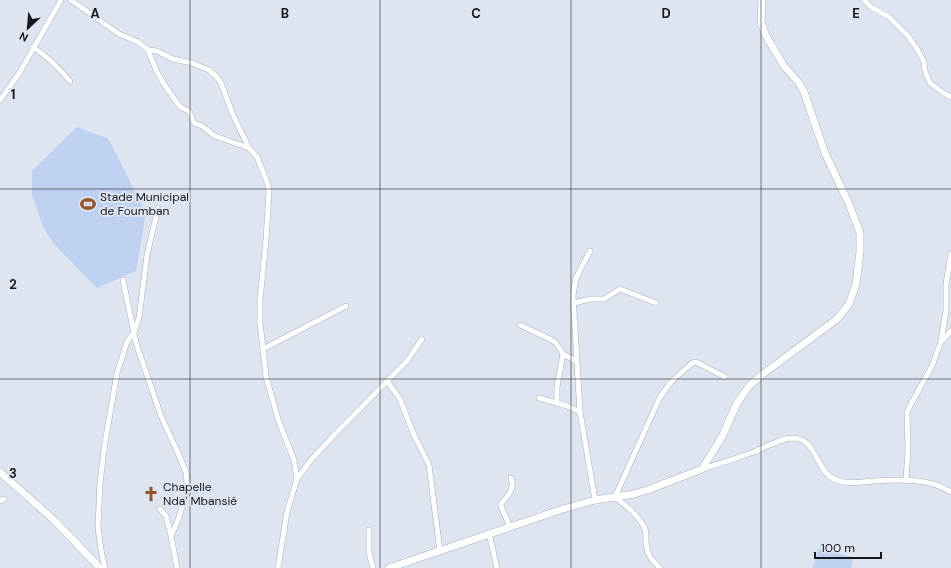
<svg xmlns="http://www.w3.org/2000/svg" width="951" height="568" font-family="'DM Sans',sans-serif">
<rect width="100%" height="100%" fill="#dee4f0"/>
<g fill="#bfd1f0">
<path d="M77 127 107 138 113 147 146 213 136 271 97 288 54 244 43 227 32 195V171Z"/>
<path d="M818 549 853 557 851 568H813Z"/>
</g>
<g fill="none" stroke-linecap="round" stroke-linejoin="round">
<defs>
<g id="street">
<path d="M71 0 119 34 138 42 148 50 157 51 173 59 192 63 209 70 216 76 221 83 233 115 249 148 257 157 267 182 269 191 266 240 260 300V323L265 366 266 377 279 422 294 460 297 479"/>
<path d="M864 0 871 7 889 17 908 36 917 49 924 62 925 71 930 83 942 92 951 97"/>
<path d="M33 47C48 57 59 68 70 81"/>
<path d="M148 50 157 72 164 84 180 107 189 111 194 123 202 126 215 136 249 148"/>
<path d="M0 100 20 72 61 0"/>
<path d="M590 251 576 278 573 295 580 412 595 500"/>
<path d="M123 280 136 343 161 416 178 453 186 472 187 483V491L178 520 171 536 177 568"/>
<path d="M573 303 591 299H604L620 289 656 303"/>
<path d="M520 325 550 339 556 343 563 354 576 361"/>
<path d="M942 341 951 331"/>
<path d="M263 349 346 306"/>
<path d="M563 354 557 387V403L567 406 580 412"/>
<path d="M387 381 400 399 414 435 429 465 440 551"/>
<path d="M539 398 557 403"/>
<path d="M702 469C719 464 736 458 754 452 766 447 781 438 794 438 816 439 816 469 832 478 845 485 861 482 874 481 899 479 929 478 951 492"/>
<path d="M906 480 908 450 907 413 910 406 932 366 941 341 946 311V284L951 254"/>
<path d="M0 501 4 499"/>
<path d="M160 509 166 516 171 535"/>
<path d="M510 527 501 506V504C508 495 515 490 511 478"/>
<path d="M369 530V553L373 568"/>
<path d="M489 533 497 568"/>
<path d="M105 568 101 550 98 527 100 483 105 443 117 373 127 342 134 332 139 318 147 255 158 208"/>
<path d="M278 568 287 512 297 479 311 460 337 432 407 361 422 339"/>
<path d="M660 568C650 558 647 555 646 541 646 537 646 533 645 529 639 515 626 506 615 497L660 397 671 382 692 363 696 362 725 377"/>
</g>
<g id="secondary">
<path d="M0 472 55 521 100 568"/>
<path d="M389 568 563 509 595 500 634 494 650 489 702 469 722 437 737 403 750 385 763 374 837 319 849 304 856 284 860 252V233L849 204 825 153 804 92 799 83 784 66 766 36 761 22 762 0"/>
</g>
</defs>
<use href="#street" stroke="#aab1bb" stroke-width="6"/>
<use href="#secondary" stroke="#aab1bb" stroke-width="8"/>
<use href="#street" stroke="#fff" stroke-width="5"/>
<use href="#secondary" stroke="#fff" stroke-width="7"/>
</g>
<path fill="none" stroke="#16181c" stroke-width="1" stroke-opacity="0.55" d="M190 0V568M380 0V568M571 0V568M761 0V568M0 189H951M0 379H951"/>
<defs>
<symbol id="stadium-bare" viewBox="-9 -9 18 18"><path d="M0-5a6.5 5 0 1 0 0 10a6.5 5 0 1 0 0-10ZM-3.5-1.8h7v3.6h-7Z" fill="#985427" stroke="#dee4f0" stroke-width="2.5" paint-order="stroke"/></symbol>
<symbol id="church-bare" viewBox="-9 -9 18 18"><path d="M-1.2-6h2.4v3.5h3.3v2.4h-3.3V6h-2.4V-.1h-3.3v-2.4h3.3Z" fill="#985427" stroke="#dee4f0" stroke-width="2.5" paint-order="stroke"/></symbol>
</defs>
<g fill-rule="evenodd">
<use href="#stadium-bare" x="77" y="193" width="22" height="22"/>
<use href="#church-bare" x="140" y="483" width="22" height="22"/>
</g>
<g text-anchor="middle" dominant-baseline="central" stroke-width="4" stroke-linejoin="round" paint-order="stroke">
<g font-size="12" fill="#16181c" stroke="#dee4f0" text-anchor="start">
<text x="100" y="197">Stade Municipal<tspan x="100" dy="14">de Foumban</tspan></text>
<text x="163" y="487">Chapelle<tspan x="163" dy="14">Nda' Mbansié</tspan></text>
</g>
</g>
<g font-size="13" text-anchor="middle" font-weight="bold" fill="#16181c" stroke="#dee4f0" stroke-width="4" stroke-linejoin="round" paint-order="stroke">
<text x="95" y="18">A</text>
<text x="285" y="18">B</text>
<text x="476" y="18">C</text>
<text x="666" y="18">D</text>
<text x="856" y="18">E</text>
<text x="13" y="99">1</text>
<text x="13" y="289">2</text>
<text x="13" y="478">3</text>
</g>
<g transform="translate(28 28) rotate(206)" stroke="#dee4f0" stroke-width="3" paint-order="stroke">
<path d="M0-3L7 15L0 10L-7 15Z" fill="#16181c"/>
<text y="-6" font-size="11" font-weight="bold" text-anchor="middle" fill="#16181c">N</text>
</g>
<path d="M815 552v6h66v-6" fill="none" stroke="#16181c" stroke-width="2"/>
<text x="821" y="552" font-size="12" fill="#16181c" stroke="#dee4f0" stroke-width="3" paint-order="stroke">100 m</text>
</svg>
